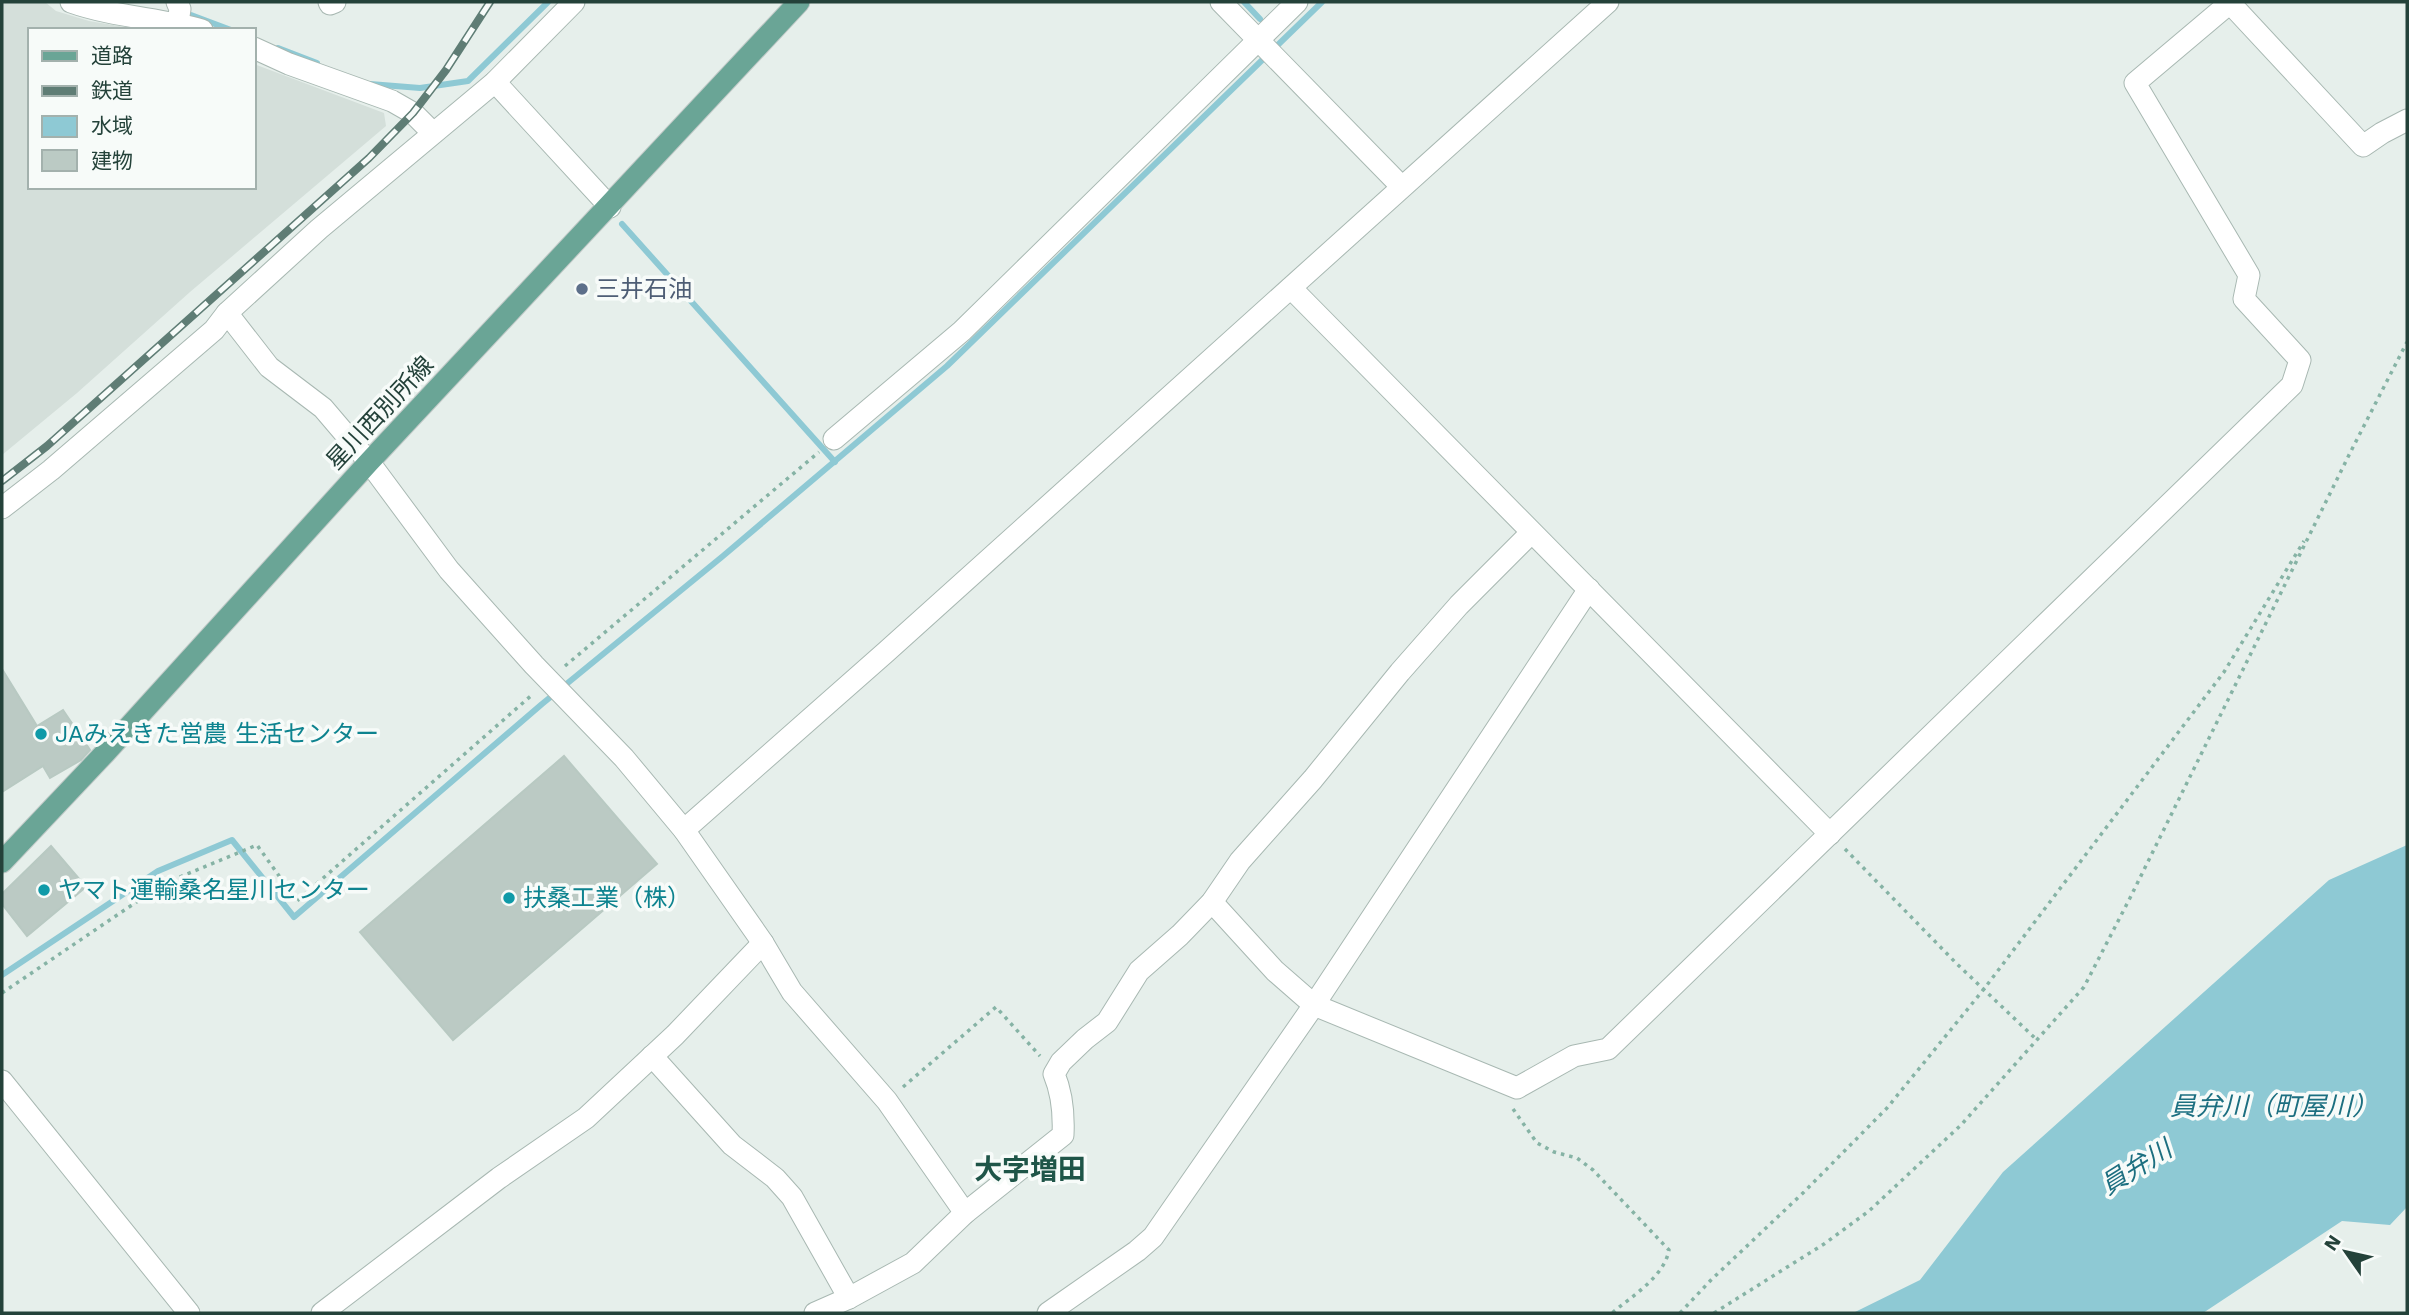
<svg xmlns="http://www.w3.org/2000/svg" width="2409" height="1315" font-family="'Work Sans','Noto Sans JP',sans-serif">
<rect width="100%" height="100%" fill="#e6efeb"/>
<path fill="#d4dfda" d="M2 2H45L56 11 89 21 143 30H30V187H254V64L384 113 386 126 190 292 77 393 2 455Z"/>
<path fill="#8ec9d4" d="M2407 845V1207L2390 1225 2342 1221 2203 1313H1853L1920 1280 2003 1172 2329 880Z"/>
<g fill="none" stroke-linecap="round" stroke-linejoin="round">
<g stroke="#8ec9d4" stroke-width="6">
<path d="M1244 2 1260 19"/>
<path d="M191 15 231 30"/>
<path d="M278 48 317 63"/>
<path d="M370 84 420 88 468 81 548 2"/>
<path d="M622 224 835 462"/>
<path d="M2 975 158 871 232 840 294 917 542 704 723 556 947 366 1322 2"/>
</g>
</g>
<g fill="#bbcac4" stroke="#b8c9c2" stroke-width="2">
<path d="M2 669 37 726 63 710 90 750 81 760 50 778 43 766 2 792Z"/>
<path d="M564 756 657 864 453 1040 360 932Z"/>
<path d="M51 846 86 887 27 936 2 904V894Z"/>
</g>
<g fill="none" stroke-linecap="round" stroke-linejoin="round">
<defs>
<g id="minor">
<path d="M71 2C113 17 159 18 202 30"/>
<path d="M177 2 180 9 178 23"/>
<path d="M329 2 330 4 335 2"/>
<path d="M1221 2 1401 186"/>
<path d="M2230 3 2363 146 2382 133 2407 120"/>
<path d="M254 48 289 64 392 101 413 113 433 133"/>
<path d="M495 82 610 207"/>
<path d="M1291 288 1830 834"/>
<path d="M227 313 269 367 323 408 369 462 449 570 534 665 624 758 684 830 763 943 792 992 887 1101 965 1213"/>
<path d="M834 439 962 331 1297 2"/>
<path d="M2 508 51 470 214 330 227 313 319 229 495 82 574 2"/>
<path d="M684 830 886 652 1608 2"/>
<path d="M1212 902 1275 971 1314 1005 1517 1088 1574 1056 1608 1049 2292 385 2300 360 2244 299 2249 275 2135 83 2231 2"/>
<path d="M652 1056 732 1145 775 1178 792 1197 849 1298"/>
<path d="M2 1081 189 1313"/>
<path d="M322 1313 499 1178 586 1118 675 1035 763 943"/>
<path d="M815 1313 849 1298 913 1263 965 1213 1063 1135C1064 1114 1062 1093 1054 1074L1061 1062 1085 1039 1107 1022 1139 971 1180 935 1212 902 1240 861 1313 779 1400 672 1459 605 1531 533"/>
<path d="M1048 1313 1137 1251 1153 1237 1314 1005 1589 589"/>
</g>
<path id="major" d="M2 862 105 753 369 462 799 2"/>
</defs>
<use href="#minor" stroke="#a8b8b2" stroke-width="23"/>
<use href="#major" stroke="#c2cac8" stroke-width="23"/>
<g stroke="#86b3a5" stroke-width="3.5" stroke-dasharray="3.5 5" stroke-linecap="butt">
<path d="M565 666 819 452"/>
<path d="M1845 849 1957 964 2037 1040"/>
<path d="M2 993 163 884 257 845 297 901 533 694"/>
<path d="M903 1087 996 1007 1040 1056"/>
<path d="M1513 1109 1537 1143 1554 1152 1577 1158 1593 1170 1669 1250C1664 1277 1632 1296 1612 1313"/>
<path d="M1680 1313 1711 1280 1804 1192 1887 1108 1984 989 2224 672 2304 541"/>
<path d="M1714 1313 1824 1244 1869 1211 1961 1125 2084 987 2130 898 2350 453 2407 342"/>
</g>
<use href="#minor" stroke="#fff" stroke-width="21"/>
<use href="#major" stroke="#6aa596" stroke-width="21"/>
<defs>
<path id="rail" d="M2 481 47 446 369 158 413 113 446 70 490 2"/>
</defs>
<use href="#rail" stroke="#5f7d75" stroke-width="8"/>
<use href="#rail" stroke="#f7fbf9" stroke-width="5" stroke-dasharray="16" stroke-linecap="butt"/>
</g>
<circle fill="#5c6f8a" stroke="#f7fbf9" stroke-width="2.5" cx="582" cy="289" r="7"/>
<g fill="#0f9aa8" stroke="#f7fbf9" stroke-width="2.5">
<circle cx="41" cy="734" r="7"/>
<circle cx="44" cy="890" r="7"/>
<circle cx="509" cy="898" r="7"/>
</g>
<g text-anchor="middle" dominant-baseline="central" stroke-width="7" stroke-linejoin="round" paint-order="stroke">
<g font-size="24" fill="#4e5e75" stroke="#f7fbf9" text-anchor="start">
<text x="596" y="289">三井石油</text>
</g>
<g font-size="24" fill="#24423a" stroke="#f7fbf9">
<text transform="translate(380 413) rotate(-47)">星川西別所線</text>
</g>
<g font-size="24" fill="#0d838f" stroke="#f7fbf9" text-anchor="start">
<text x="55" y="734">JAみえきた営農 生活センター</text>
<text x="58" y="890">ヤマト運輸桑名星川センター</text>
<text x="523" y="898">扶桑工業（株）</text>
</g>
<g font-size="26" font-style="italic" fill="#1c6f80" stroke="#f7fbf9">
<text x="2274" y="1106">員弁川（町屋川）</text>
<text transform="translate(2136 1167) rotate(-32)">員弁川</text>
</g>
<g font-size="28" font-weight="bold" fill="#1f5548" stroke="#f7fbf9">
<text x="1030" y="1169">大字増田</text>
</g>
</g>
<rect width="2409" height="1315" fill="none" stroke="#24423a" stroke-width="7"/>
<rect x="28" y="28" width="228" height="161" fill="#f7fbf9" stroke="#a3b1ad" stroke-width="2"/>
<rect x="42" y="51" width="35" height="10" fill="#6aa596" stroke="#a3b1ad" stroke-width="2"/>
<text x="91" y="63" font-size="21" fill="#24423a">道路</text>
<rect x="42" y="86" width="35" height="10" fill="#5f7d75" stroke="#a3b1ad" stroke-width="2"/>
<text x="91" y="98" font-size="21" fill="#24423a">鉄道</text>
<rect x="42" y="116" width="35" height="21" fill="#8ec9d4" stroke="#a3b1ad" stroke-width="2"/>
<text x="91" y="133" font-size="21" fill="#24423a">水域</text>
<rect x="42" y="150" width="35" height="21" fill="#bbcac4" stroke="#a3b1ad" stroke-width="2"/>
<text x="91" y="168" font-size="21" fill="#24423a">建物</text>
<g transform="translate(2346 1252) rotate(304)" stroke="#f7fbf9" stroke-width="5" paint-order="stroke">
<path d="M0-5L12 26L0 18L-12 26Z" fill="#24423a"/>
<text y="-10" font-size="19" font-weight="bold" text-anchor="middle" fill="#24423a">N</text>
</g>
</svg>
